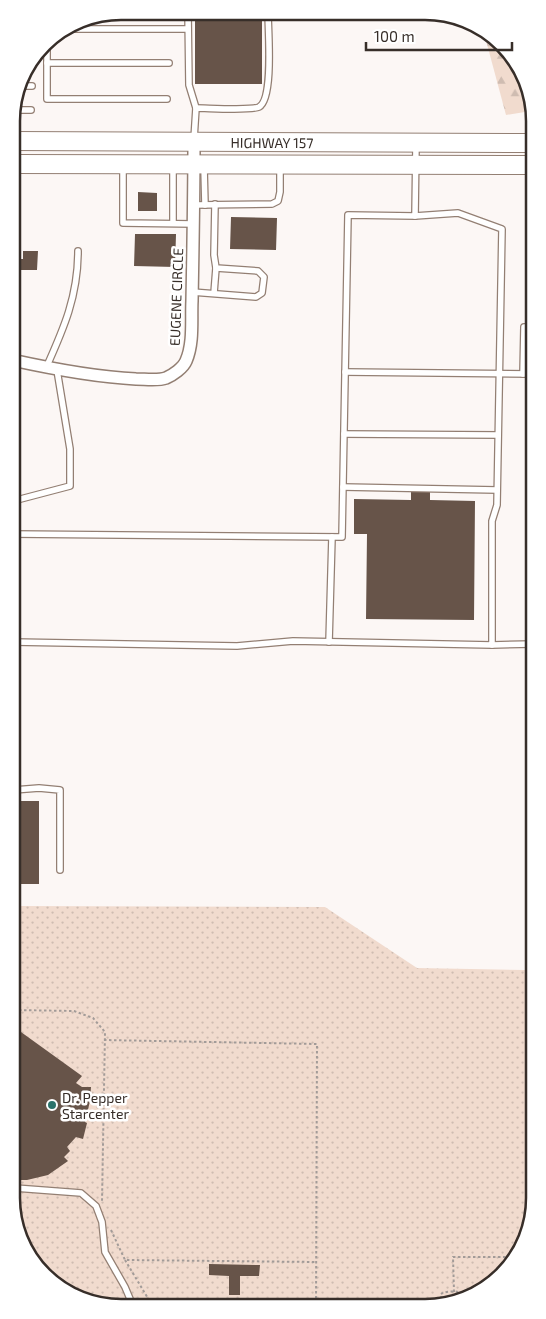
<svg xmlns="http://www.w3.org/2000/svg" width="546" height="1319" font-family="'Exo 2',sans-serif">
<defs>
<pattern id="forest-firs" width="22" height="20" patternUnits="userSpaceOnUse" patternTransform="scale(1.25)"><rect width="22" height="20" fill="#f1dbce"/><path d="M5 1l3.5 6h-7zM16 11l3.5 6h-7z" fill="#cfbcb1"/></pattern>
<pattern id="park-dots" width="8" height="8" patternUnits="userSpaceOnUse" patternTransform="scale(1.25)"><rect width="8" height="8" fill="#f1dbce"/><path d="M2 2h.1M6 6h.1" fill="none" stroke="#cfbcb1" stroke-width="1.8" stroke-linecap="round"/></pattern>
</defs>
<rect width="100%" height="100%" fill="#fcf7f5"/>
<path fill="url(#forest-firs)" d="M484 33 502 43 531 93V111L506 115Z"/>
<path fill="url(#park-dots)" d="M14 906 325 907 417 968 525 970 534 968 535 1205 512 1265 453 1304 100 1306 55 1283 34 1257 15 1226Z"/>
<g fill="#675449">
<rect x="195" y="12" width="67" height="72"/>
<path d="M138 192 157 193V211H138Z"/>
<path d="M231 217 277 218 276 250 230 249Z"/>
<path d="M135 234H176L175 267 134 266Z"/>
<path d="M23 251H38L37 270H19L20 259H23Z"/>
<path d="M411 491H430V500L475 501 474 620 366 619 367 534H354V499L411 500Z"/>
<rect x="14" y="801" width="25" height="83"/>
<path d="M14 1027 82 1076 76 1083 82 1087H91L90 1101 85 1122 87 1123 83 1139 76 1137 67 1147 70 1151 64 1157 68 1161 48 1175 27 1180H15Z"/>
<path d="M209 1264 260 1265 259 1276H240V1295H229V1276L209 1275Z"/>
</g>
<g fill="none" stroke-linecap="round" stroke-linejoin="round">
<defs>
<g id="service">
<path d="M188 12 189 85 196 108"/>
<path d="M64 29H188"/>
<path d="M47 41V99H167"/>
<path d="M47 63H169"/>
<path d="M19 86H32"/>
<path d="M13 110H31"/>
<path d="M194 139 196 108C208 108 251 111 259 107 274 99 268 29 268 12"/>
<path d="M123 167V223L194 224"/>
<path d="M204 167 205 205"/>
<path d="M195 205 272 204 278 201 280 192V167"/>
<path d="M173 223V166"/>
<path d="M192 292 256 297 262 293 264 277 258 271 216 268 214 255 215 204"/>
<path d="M214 293 216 268"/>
<path d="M46 368C64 328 78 296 78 251"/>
<path d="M345 372 532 374"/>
<path d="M523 374 524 327H532"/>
<path d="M344 434 498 435"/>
<path d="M343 487 497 490"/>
<path d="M13 501 70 486V449L57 370"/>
<path d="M13 534 342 537 348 215 415 216 416 145"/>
<path d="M13 642 237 646 293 641 492 645V521L497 505 502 229 458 213 415 216"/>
<path d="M329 642 332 537"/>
<path d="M492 645 533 644"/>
<path d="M14 790 39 788 60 790V870"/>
<path d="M15 1188 81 1193 96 1206 102 1222 105 1252 125 1287 133 1306"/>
</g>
<path id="minor" d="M12 360C53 369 94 377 136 379 145 379 158 381 166 378 173 375 183 368 186 361 194 343 191 319 192 301 193 247 194 194 194 141"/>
<g id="primary">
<path id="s1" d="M12 141 531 143"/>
<path d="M12 164 531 165"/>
</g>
</defs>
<use href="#service" stroke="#937f73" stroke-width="8"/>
<use href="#minor" stroke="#937f73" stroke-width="14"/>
<use href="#primary" stroke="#937f73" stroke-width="20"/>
<g stroke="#a29b98" stroke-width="2" stroke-dasharray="2.5 2.5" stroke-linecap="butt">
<path d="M14 1010 74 1011 93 1018 105 1032 102 1202"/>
<path d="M104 1040 317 1044 316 1305"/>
<path d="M111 1230 125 1260 317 1262"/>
<path d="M125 1260 152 1305"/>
<path d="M454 1292 453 1257H515"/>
<path d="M441 1304V1294C447 1290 461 1291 467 1295"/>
</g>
<use href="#service" stroke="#fff" stroke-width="5.5"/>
<use href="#minor" stroke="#fff" stroke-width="11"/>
<use href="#primary" stroke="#fff" stroke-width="18"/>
</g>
<circle fill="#2b736b" stroke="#fff" stroke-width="2" cx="52" cy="1105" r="5"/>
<g text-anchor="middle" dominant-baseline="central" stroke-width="5" stroke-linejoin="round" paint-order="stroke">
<g font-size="14" fill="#372e29" stroke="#fff">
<text stroke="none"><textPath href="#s1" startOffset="260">HIGHWAY 157</textPath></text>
<text transform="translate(176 297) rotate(-88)">EUGENE CIRCLE</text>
</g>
<g font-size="14" fill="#372e29" stroke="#fff" text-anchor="start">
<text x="62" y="1097">Dr. Pepper<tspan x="62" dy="16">Starcenter</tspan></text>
</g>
</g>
<path d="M0 0H546V1319H0ZM121 20H425A101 101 0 0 1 526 121V1198A101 101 0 0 1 425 1299H121A101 101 0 0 1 20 1198V121A101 101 0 0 1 121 20Z" fill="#fff" fill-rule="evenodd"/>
<path fill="none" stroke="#372e29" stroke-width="2.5" d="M121 20H425A101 101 0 0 1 526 121V1198A101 101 0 0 1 425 1299H121A101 101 0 0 1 20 1198V121A101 101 0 0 1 121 20Z"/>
<path d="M366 42v8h146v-8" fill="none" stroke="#372e29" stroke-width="2.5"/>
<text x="374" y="42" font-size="15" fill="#372e29" stroke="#ffffff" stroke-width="4" paint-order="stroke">100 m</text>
</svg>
